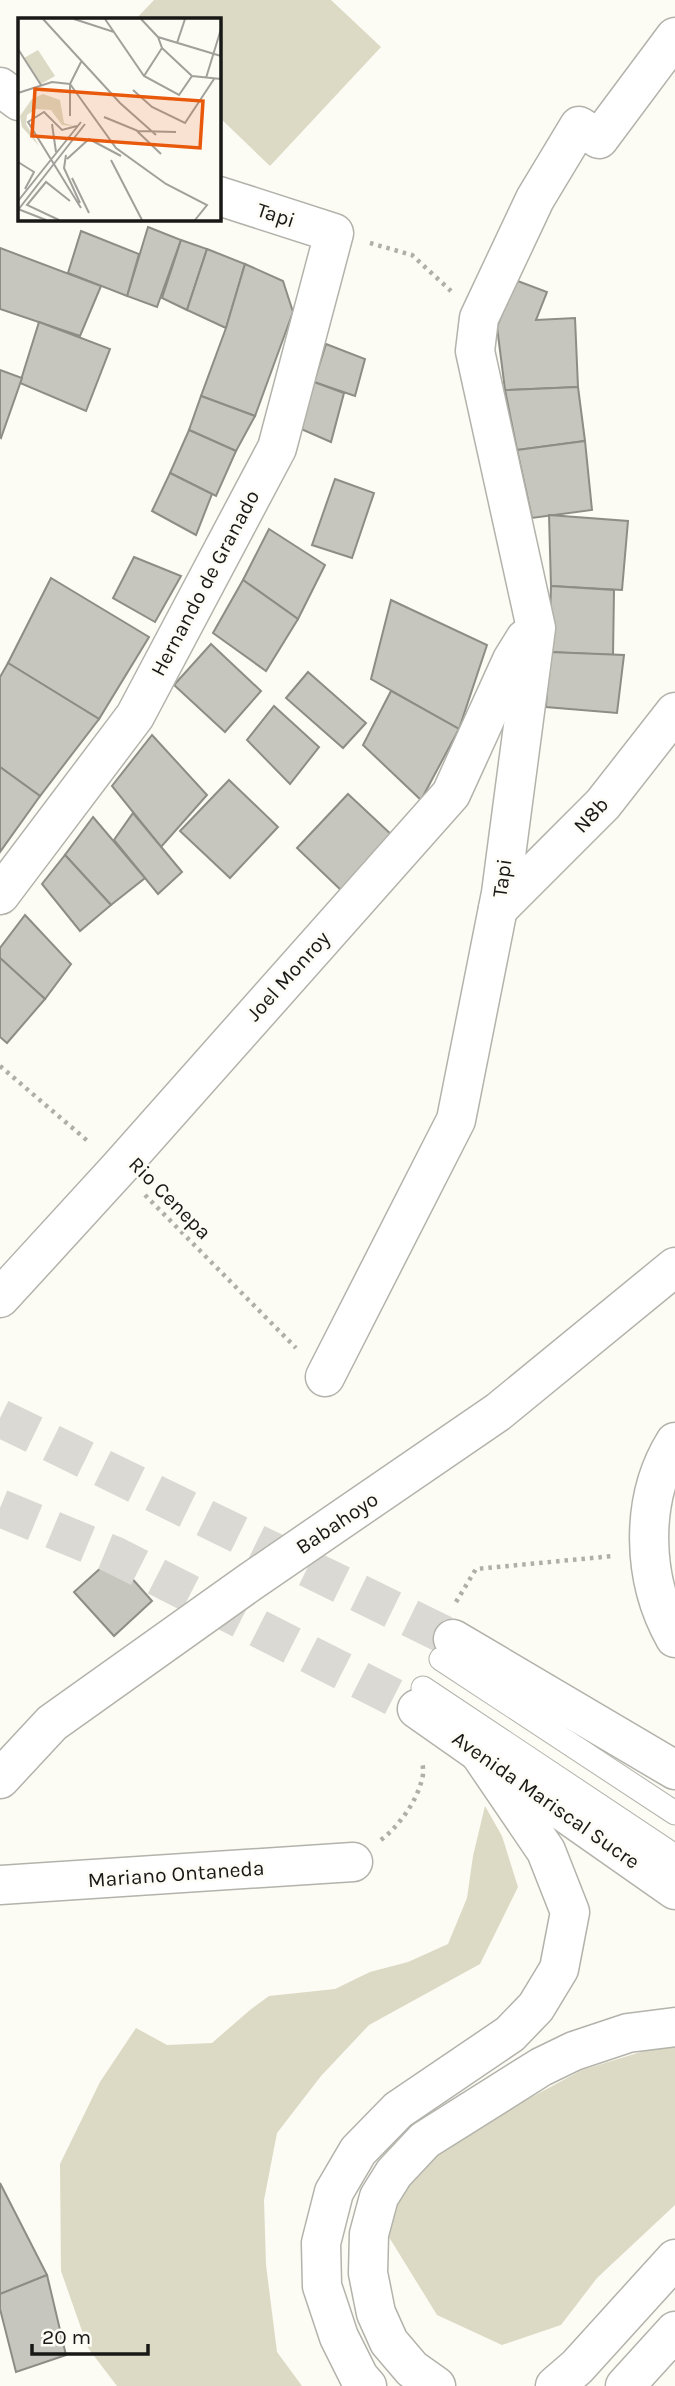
<svg xmlns="http://www.w3.org/2000/svg" width="675" height="2386" font-family="Karla,sans-serif">
<rect width="100%" height="100%" fill="#fcfbf4"/>
<g fill="#dcdac4">
<path d="M154 0H331L381 47 270 166 219 117V19H136Z"/>
<path d="M485 1806 502 1836 518 1887 480 1964 369 2025 321 2076 277 2133 264 2200 266 2265 277 2352 302 2386H117L88 2348 61 2271 60 2164 100 2082 136 2028 167 2045 212 2043 250 2010 269 1996 335 1989 370 1972 408 1962 448 1944 467 1898 473 1856Z"/>
<path d="M675 2045V2205L597 2278 561 2325 502 2345 437 2315 384 2229 422 2156 582 2070 644 2051Z"/>
</g>
<g fill="#c6c6be" stroke="#8d8c85" stroke-width="2">
<path d="M148 227 181 240 157 307 127 296Z"/>
<path d="M81 231 139 254 127 296 68 273Z"/>
<path d="M181 240 207 249 187 310 162 298Z"/>
<path d="M0 248 101 286 80 336 0 309Z"/>
<path d="M207 249 245 264 226 328 187 310Z"/>
<path d="M245 264 283 281 293 312 255 416 201 396 226 328Z"/>
<path d="M515 280 547 292 536 320 575 318 578 387 505 390 497 327Z"/>
<path d="M39 322 110 349 86 411 20 383Z"/>
<path d="M326 344 365 359 355 396 314 382Z"/>
<path d="M0 370 22 378 1 438 0 437Z"/>
<path d="M314 382 344 393 331 442 301 429Z"/>
<path d="M578 387 585 441 517 450 505 390Z"/>
<path d="M201 396 255 416 236 451 189 430Z"/>
<path d="M189 430 236 451 216 496 170 473Z"/>
<path d="M585 441 592 510 532 518 517 450Z"/>
<path d="M170 473 212 494 196 535 152 511Z"/>
<path d="M335 479 374 493 352 558 312 545Z"/>
<path d="M549 515 628 521 622 590 551 586Z"/>
<path d="M269 529 325 565 298 619 243 580Z"/>
<path d="M134 557 181 576 155 622 113 598Z"/>
<path d="M51 578 149 637 99 719 8 663Z"/>
<path d="M243 580 298 619 266 671 213 633Z"/>
<path d="M551 586 614 590 613 655 549 652Z"/>
<path d="M391 600 487 645 459 729 371 679Z"/>
<path d="M211 644 261 691 225 732 174 685Z"/>
<path d="M549 652 624 655 617 713 546 707Z"/>
<path d="M8 663 99 719 40 796 0 767V677Z"/>
<path d="M308 672 366 723 343 748 286 698Z"/>
<path d="M391 691 459 729 421 800 363 745Z"/>
<path d="M274 706 319 747 290 784 247 740Z"/>
<path d="M152 735 207 795 161 847 112 786Z"/>
<path d="M0 767 40 796 0 852Z"/>
<path d="M229 780 278 827 230 878 180 831Z"/>
<path d="M348 794 394 837 343 892 297 848Z"/>
<path d="M133 813 182 872 158 894 114 840Z"/>
<path d="M93 817 145 878 111 905 65 855Z"/>
<path d="M65 855 111 905 80 931 42 884Z"/>
<path d="M25 915 71 964 45 999 0 958V948Z"/>
<path d="M0 958 45 999 7 1043 0 1037Z"/>
<path d="M113 1557 152 1601 114 1636 74 1592Z"/>
<path d="M0 2183 47 2275 0 2294Z"/>
<path d="M47 2275 66 2355 16 2372 0 2309V2294Z"/>
</g>
<g fill="none" stroke-linecap="round" stroke-linejoin="round">
<g stroke="#dad9d3" stroke-width="38" stroke-dasharray="38 19" stroke-linecap="butt">
<path d="M0 1418 453 1639"/>
<path d="M0 1508 114 1555 417 1709"/>
</g>
<defs>
<g id="lane">
<path d="M441 1659 675 1813"/>
<path d="M423 1688 675 1856"/>
</g>
<g id="street">
<path d="M0 87 19 101"/>
<path d="M0 895 135 716 277 448 334 233 219 196"/>
<path d="M498 909 603 804 675 712"/>
<path d="M0 1298 119 1168 451 794 512 660 525 639"/>
<path d="M325 1377 456 1120 501 893 536 628 475 351 479 318 535 199 579 126 599 139 675 37"/>
<path d="M675 1442C639 1500 642 1580 675 1638"/>
<path d="M0 1779 52 1723 250 1582 498 1412 675 1267"/>
<path d="M0 1885 353 1862"/>
</g>
<g id="primary">
<path d="M453 1639 675 1770"/>
<path d="M417 1709 675 1890"/>
<path d="M367 2386 359 2377 339 2337 322 2286 321 2243 334 2192 358 2151 398 2110 510 2034 536 2007 559 1969 570 1912 546 1851 480 1754"/>
<path d="M436 2386 412 2369 389 2342 376 2313 368 2273 369 2234 379 2197 394 2173 425 2140 541 2067 574 2051 628 2033 675 2027"/>
<path d="M555 2386 577 2367 675 2259"/>
<path d="M625 2386 675 2331"/>
</g>
</defs>
<use href="#lane" stroke="#b3b3ac" stroke-width="25"/>
<use href="#street" stroke="#b3b3ac" stroke-width="41"/>
<use href="#primary" stroke="#b3b3ac" stroke-width="41"/>
<g stroke="#afaea9" stroke-width="4.5" stroke-dasharray="3.5 5" stroke-linecap="butt">
<path d="M370 243 412 255 451 291"/>
<path d="M0 1066 90 1143"/>
<path d="M145 1195 296 1348"/>
<path d="M456 1602 476 1569 613 1556"/>
<path d="M381 1840C399 1826 417 1801 422 1779 424 1773 423 1767 422 1761"/>
</g>
<use href="#lane" stroke="#fff" stroke-width="23"/>
<use href="#street" stroke="#fff" stroke-width="38"/>
<use href="#primary" stroke="#fff" stroke-width="38"/>
</g>
<g text-anchor="middle" dominant-baseline="central" stroke-width="5" stroke-linejoin="round" paint-order="stroke">
<g font-size="21" fill="#181816" stroke="#fcfbf4">
<text transform="translate(276 215) rotate(18)">Tapi</text>
<text transform="translate(205 583) rotate(-62)">Hernando de Granado</text>
<text transform="translate(591 815) rotate(-47)">N8b</text>
<text transform="translate(502 878) rotate(-82)">Tapi</text>
<text transform="translate(288 976) rotate(-48)">Joel Monroy</text>
<text transform="translate(170 1198) rotate(45)">Rio Cenepa</text>
<text transform="translate(337 1523) rotate(-34)">Babahoyo</text>
<text transform="translate(546 1800) rotate(35)">Avenida Mariscal Sucre</text>
<text transform="translate(176 1874) rotate(-4)">Mariano Ontaneda</text>
</g>
</g>
<g transform="translate(18 18)">
<rect width="203" height="203" fill="#fcfbf4"/>
<path d="M20 32 37 58 23 66 6 40ZM25 76 42 82 46 105 56 108 44 107 33 92 18 91 9 97 8 106 21 128 4 109 2 98 14 81Z" fill="#dcdac4"/>
<path fill="none" stroke="#a1a09b" stroke-width="2" d="M25 1 102 85 138 117M56 1 96 14M87 1 126 58 161 77 174 58M123 1 140 19 203 38M159 25 167 1M144 30 174 58 203 61M0 31 23 67M126 58 144 30 140 19M188 60 203 11M52 66 98 130 148 166 189 187 177 202M115 72 134 89 167 105 196 61M0 75 34 64 52 66M52 98V66L63 44M86 99 120 113 158 114M34 106 38 134M59 108 44 112 26 94 10 104 63 190M119 113 143 136M48 137 46 150 62 185M49 141 71 121 103 138M93 142 124 202M0 144 16 154 7 171M54 160 71 195M0 183 63 104M0 191 28 202M0 192 67 106M41 202 9 187 28 164 52 183"/>
<path fill="#e8590c" fill-opacity="0.15" stroke="#e8590c" stroke-width="3.5" d="M17 71 185 83 182 130 14 118Z"/>
<rect width="203" height="203" fill="none" stroke="#181816" stroke-width="3.5"/>
</g>
<path d="M32 2344v10h116v-10" fill="none" stroke="#181816" stroke-width="3.5"/>
<text x="42" y="2344" font-size="21" fill="#181816" stroke="#fcfbf4" stroke-width="5" paint-order="stroke">20 m</text>
</svg>
